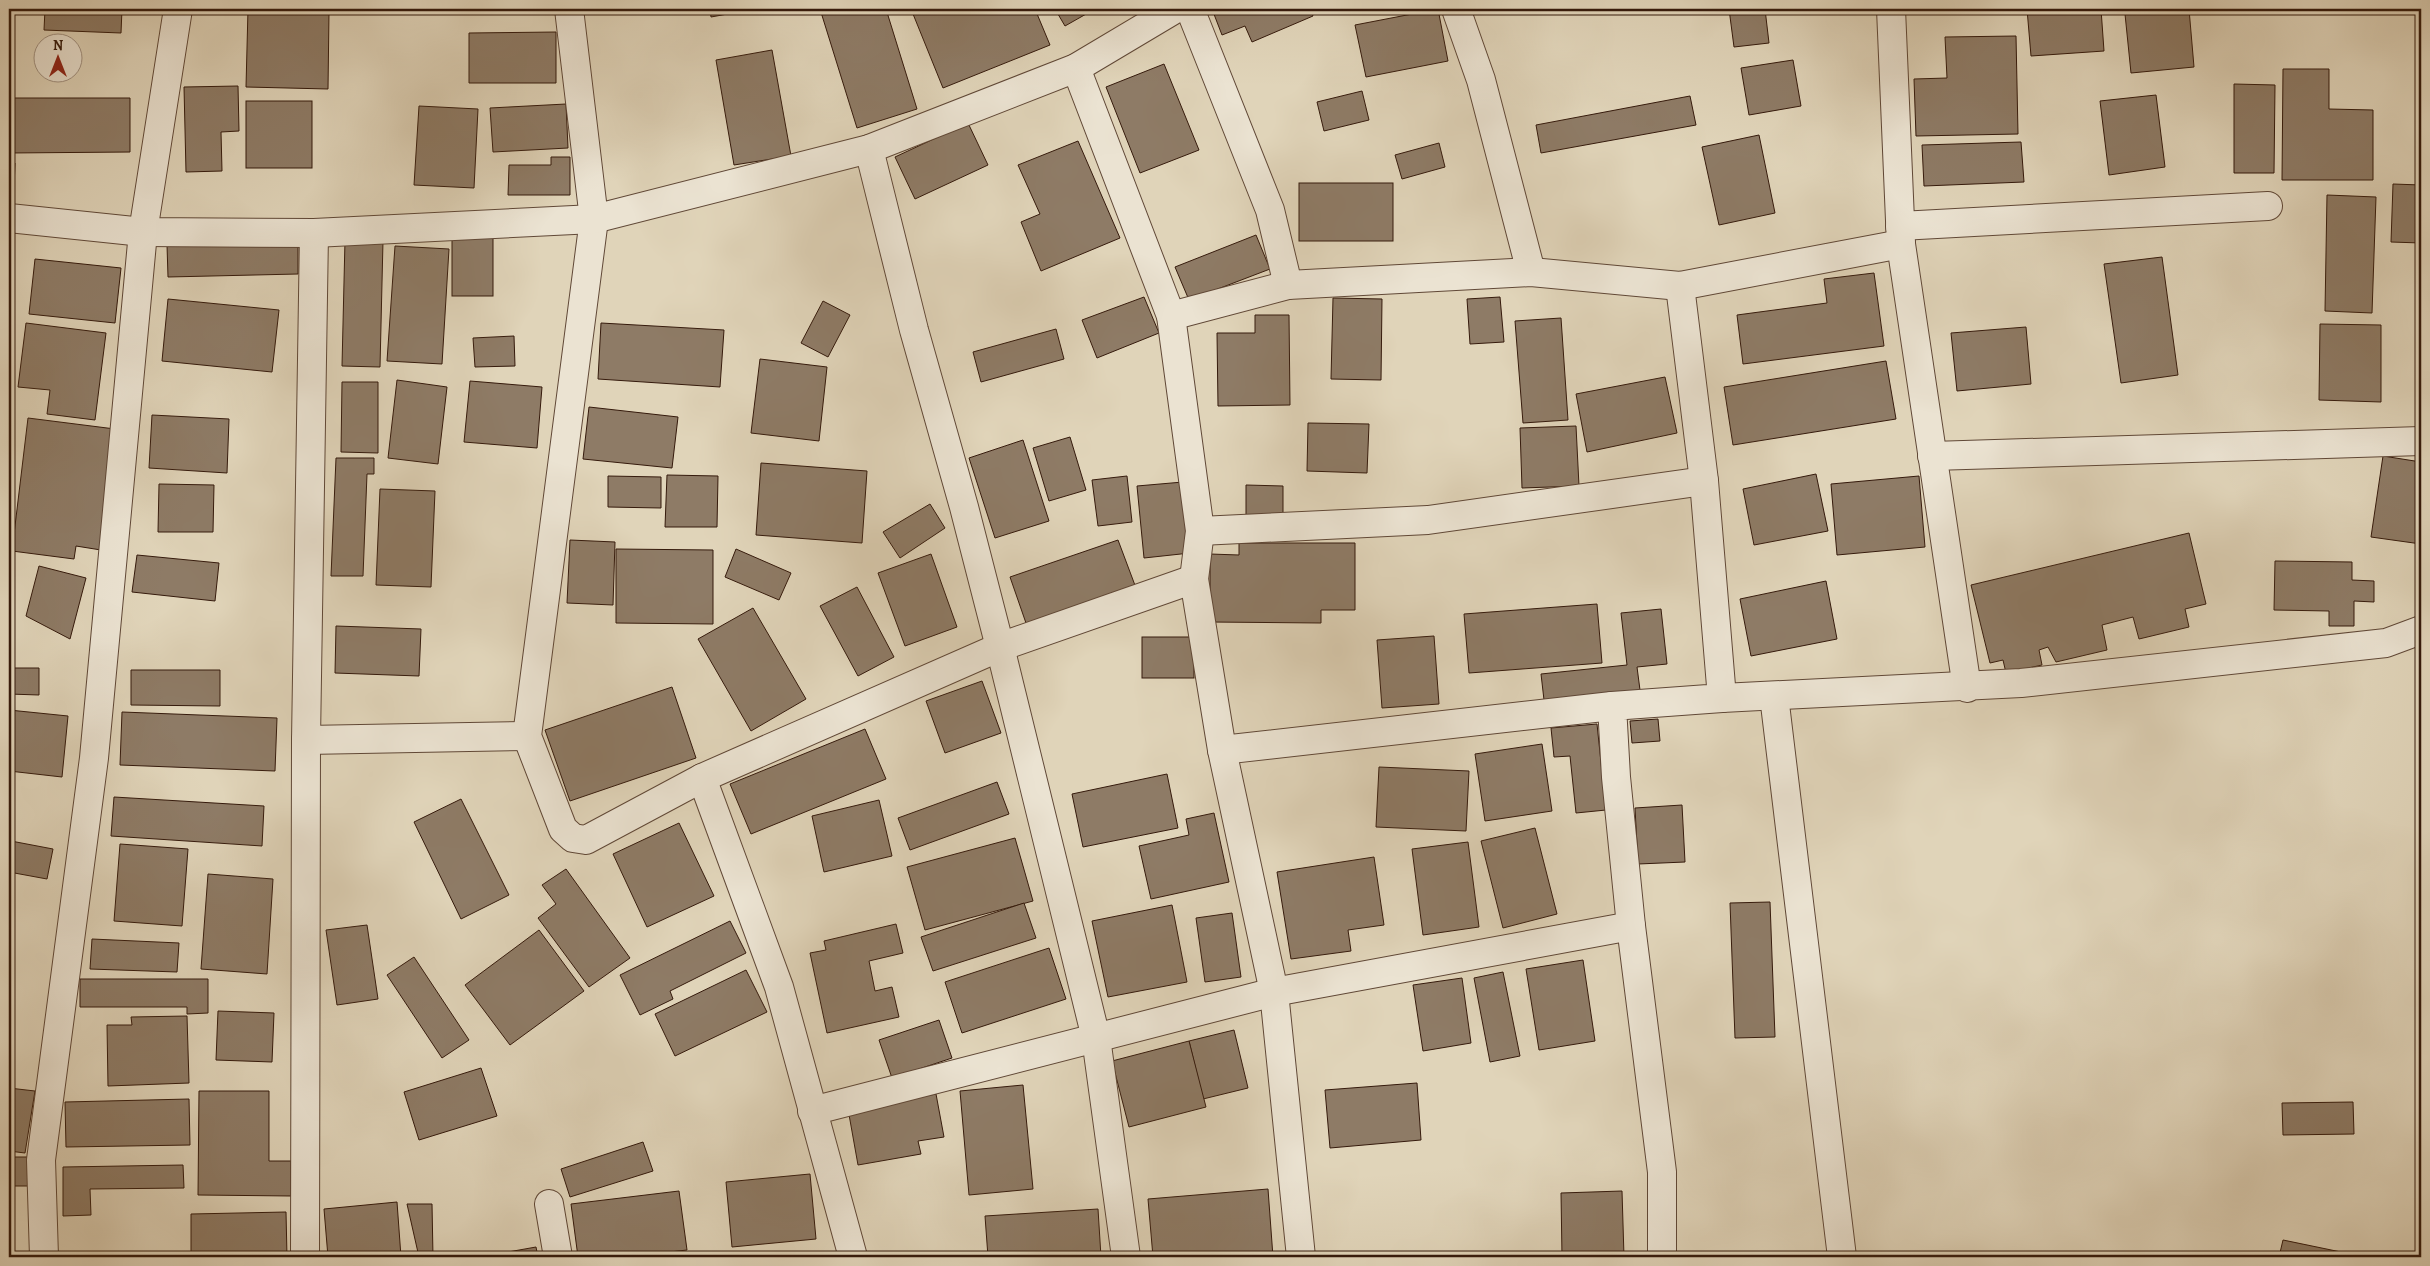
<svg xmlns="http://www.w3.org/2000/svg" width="2430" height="1266" font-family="Alegreya,serif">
<rect width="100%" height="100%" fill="#e0d4b9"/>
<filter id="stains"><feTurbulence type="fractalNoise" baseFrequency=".004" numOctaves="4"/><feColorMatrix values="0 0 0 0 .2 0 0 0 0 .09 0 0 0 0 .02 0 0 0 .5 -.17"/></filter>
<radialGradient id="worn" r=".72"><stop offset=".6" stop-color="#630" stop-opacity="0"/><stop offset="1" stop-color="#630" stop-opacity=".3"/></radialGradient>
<g fill="#8e7b66" stroke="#351a0c">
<path d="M45 9H122L121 33 44 30Z"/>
<path d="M248 9 329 12 328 89 246 87Z"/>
<path d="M710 9H755L711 17Z"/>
<path d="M820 9H886L917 109 857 128Z"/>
<path d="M911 9H1008L1009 12 1016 9H1035L1050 45 943 88Z"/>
<path d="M1055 9H1095L1065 26Z"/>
<path d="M1212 9H1310L1313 16 1252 42 1245 26 1222 35Z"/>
<path d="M1438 9 1448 61 1366 77 1355 25Z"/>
<path d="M1729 9H1765L1769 43 1734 47Z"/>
<path d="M2027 9H2101L2104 51 2031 56Z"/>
<path d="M2189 9 2194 67 2131 73 2125 14Z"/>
<path d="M556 32V83H469V33Z"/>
<path d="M2016 36 2018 134 1916 136 1914 79 1947 78 1945 37Z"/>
<path d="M772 50 791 156 734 165 716 60Z"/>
<path d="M1793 60 1801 106 1749 115 1741 68Z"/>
<path d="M1164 64 1199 150 1140 173 1106 87Z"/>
<path d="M2283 69H2329V109L2373 110V180H2282Z"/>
<path d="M2234 84 2275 85 2274 173H2234Z"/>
<path d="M238 86 239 131 221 132 222 171 186 172 184 87Z"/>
<path d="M1362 91 1369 120 1324 131 1317 102Z"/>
<path d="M2156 95 2165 167 2109 175 2100 101Z"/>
<path d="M1690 96 1696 125 1541 153 1536 125Z"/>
<path d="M9 98H130V152L9 153Z"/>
<rect x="246" y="101" width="66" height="67"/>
<path d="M566 104 568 148 493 152 490 108Z"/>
<path d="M419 106 478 109 474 188 414 185Z"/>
<path d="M968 123 988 165 915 199 895 157Z"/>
<path d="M1759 135 1775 213 1719 225 1702 147Z"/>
<path d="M1078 141 1120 238 1041 271 1021 222 1040 214 1018 165Z"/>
<path d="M2021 142 2024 182 1924 186 1922 145Z"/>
<path d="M1439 143 1445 167 1402 179 1395 155Z"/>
<path d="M551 157H570V195H508L509 165H551Z"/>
<path d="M9 163H15L14 188H9Z"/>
<rect x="1299" y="183" width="94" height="58"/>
<path d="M2393 184 2421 185V243L2391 242Z"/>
<path d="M2327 195 2376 197 2372 313 2325 311Z"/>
<rect x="452" y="234" width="41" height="62"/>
<path d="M1256 235 1270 269 1189 300 1175 267Z"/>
<path d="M345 240 383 241 380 367 342 366Z"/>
<path d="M298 243V274L168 277 167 245Z"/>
<path d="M395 246 449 249 442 364 387 361Z"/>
<path d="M2162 257 2178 375 2121 383 2104 264Z"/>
<path d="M35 259 121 268 115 323 29 314Z"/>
<path d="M1874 273 1884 346 1743 364 1737 315 1827 303 1824 279Z"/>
<path d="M1144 297 1159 333 1097 358 1082 320Z"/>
<path d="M1500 297 1504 342 1470 344 1467 299Z"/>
<path d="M1333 298 1382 299 1381 380 1331 379Z"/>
<path d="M168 299 279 310 272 372 162 361Z"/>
<path d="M823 301 850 315 828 357 801 343Z"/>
<path d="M1255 315H1289L1290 405 1218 406 1217 333H1255Z"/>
<path d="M1561 318 1568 420 1523 423 1515 321Z"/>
<path d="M26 323 106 333 95 420 47 414 50 390 18 387Z"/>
<path d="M601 323 724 330 720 387 598 379Z"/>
<path d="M2320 324 2381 325V402L2319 400Z"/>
<path d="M2026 327 2031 384 1957 391 1951 333Z"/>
<path d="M1056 329 1064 359 981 382 973 352Z"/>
<path d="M514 336 515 366 475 367 473 338Z"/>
<path d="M760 359 827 367 819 441 751 433Z"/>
<path d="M1886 361 1896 419 1733 445 1724 387Z"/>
<path d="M1665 377 1677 433 1587 452 1576 394Z"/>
<path d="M397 380 447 387 438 464 388 458Z"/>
<path d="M470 381 542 387 537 448 464 442Z"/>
<path d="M342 382H378V453L341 452Z"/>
<path d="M589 407 678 417 672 468 583 459Z"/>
<path d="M152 415 229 419 227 473 149 468Z"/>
<path d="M28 418 115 429 101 550 76 546 74 559 12 551Z"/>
<path d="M1308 423 1369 424 1367 473 1307 471Z"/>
<path d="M1576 426 1579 486 1522 488 1520 428Z"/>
<path d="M1070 437 1086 490 1049 501 1033 448Z"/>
<path d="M1023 440 1049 521 995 538 969 458Z"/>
<path d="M2383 456 2421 462V544L2371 537Z"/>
<path d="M336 458H374V474H367L363 576H331Z"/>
<path d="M761 463 867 471 862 543 756 535Z"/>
<path d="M1816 474 1828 531 1754 545 1743 489Z"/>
<path d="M667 475 718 476 717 527H665Z"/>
<path d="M608 476 661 477V508L608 507Z"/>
<path d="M1127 476 1132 522 1098 526 1092 480Z"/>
<path d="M1919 476 1925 547 1837 555 1831 484Z"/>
<path d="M1183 482 1190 553 1144 558 1137 486Z"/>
<path d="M159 484 214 485 213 532H158Z"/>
<path d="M1246 485 1283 486V517L1246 516Z"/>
<path d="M380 489 435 491 431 587 376 585Z"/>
<path d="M930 504 945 528 900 558 883 532Z"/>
<path d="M2189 533 2206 604 2185 609 2189 627 2139 639 2133 617 2102 625 2107 650 2056 662 2048 647 2039 650 2042 665 2006 673 2003 660 1990 663 1971 585Z"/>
<path d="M570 540 615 542 613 605 567 603Z"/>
<path d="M1118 540 1136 588 1027 626 1010 577Z"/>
<path d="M1239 543H1355V610H1321V623L1210 622V554L1239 555Z"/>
<path d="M616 549 713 550V624L616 623Z"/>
<path d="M736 549 791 573 779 600 725 577Z"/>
<path d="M931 554 957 627 905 646 878 573Z"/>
<path d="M137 555 219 563 215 601 132 592Z"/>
<path d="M2275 561 2352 562V580L2374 581V602L2354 601V626H2329V611L2274 610Z"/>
<path d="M39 566 86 578 70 639 26 616Z"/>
<path d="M1826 581 1837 639 1751 656 1740 599Z"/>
<path d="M857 587 894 657 858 676 820 606Z"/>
<path d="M1597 604 1602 663 1469 673 1464 614Z"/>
<path d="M753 608 806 699 751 731 698 639Z"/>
<path d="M1661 609 1667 664 1637 667 1640 690 1544 700 1541 674 1627 665 1621 613Z"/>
<path d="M336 626 421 629 419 676 335 673Z"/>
<path d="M1434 636 1439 704 1382 708 1377 640Z"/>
<rect x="1142" y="637" width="52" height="41"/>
<path d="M9 668H39V695L9 694Z"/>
<path d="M131 670H220V706L131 705Z"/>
<path d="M982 681 1001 733 945 753 926 701Z"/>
<path d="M672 687 696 758 570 801 545 730Z"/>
<path d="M9 710 68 716 62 777 9 771Z"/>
<path d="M122 712 277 718 275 771 120 765Z"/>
<path d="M1658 719 1660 741 1632 743 1630 721Z"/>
<path d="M1597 724 1606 810 1576 813 1570 756 1554 757 1551 728Z"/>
<path d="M865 729 886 779 751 834 730 784Z"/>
<path d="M1542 744 1552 811 1485 821 1475 754Z"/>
<path d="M1379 767 1469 771 1466 831 1376 827Z"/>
<path d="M1167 774 1178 828 1083 847 1072 794Z"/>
<path d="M997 782 1009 814 910 850 898 818Z"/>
<path d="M114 797 264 806 262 846 111 836Z"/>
<path d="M461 799 509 895 461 919 414 822Z"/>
<path d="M879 800 892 856 824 872 812 816Z"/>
<path d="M1682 805 1685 862 1638 864 1635 808Z"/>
<path d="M1214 813 1229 882 1151 899 1139 846 1189 835 1186 819Z"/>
<path d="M679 823 714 896 647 927 613 854Z"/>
<path d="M1535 828 1557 914 1503 928 1481 841Z"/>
<path d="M1015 838 1033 901 925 930 907 867Z"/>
<path d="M11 841 53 849 47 879 9 872Z"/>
<path d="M1468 842 1479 927 1423 935 1412 849Z"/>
<path d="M120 844 188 849 182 926 114 921Z"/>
<path d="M1374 857 1384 925 1348 930 1351 951 1291 959 1277 872Z"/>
<path d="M566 869 630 958 589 987 538 918 556 904 542 885Z"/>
<path d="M208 874 273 879 267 974 201 969Z"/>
<path d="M1770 902 1775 1037 1735 1038 1730 903Z"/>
<path d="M1024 903 1036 938 933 971 921 937Z"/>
<path d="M1172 905 1187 982 1108 997 1092 921Z"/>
<path d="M1232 913 1241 977 1205 982 1196 918Z"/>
<path d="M730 921 746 953 670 991 673 999 640 1015 620 975Z"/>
<path d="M896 924 903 953 869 961 875 991 892 987 899 1017 827 1033 810 953 826 950 824 941Z"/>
<path d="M367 925 378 999 337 1005 326 930Z"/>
<path d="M539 930 584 991 510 1045 465 985Z"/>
<path d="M92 939 179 943 177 972 90 969Z"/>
<path d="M1049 948 1066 999 962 1033 945 982Z"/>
<path d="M414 957 469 1040 442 1058 387 975Z"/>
<path d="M1583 960 1595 1041 1539 1050 1526 969Z"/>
<path d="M746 970 767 1012 675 1056 655 1014Z"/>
<path d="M1503 972 1520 1056 1490 1062 1474 978Z"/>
<path d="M1462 978 1471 1043 1423 1051 1413 985Z"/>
<path d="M80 979H208V1013L187 1014V1007H80Z"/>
<path d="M218 1011 274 1013 272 1062 216 1060Z"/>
<path d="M187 1016 189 1083 108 1086 107 1025H132L131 1017Z"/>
<path d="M939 1020 952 1058 892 1078 879 1040Z"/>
<path d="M1234 1030 1248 1088 1203 1099 1189 1041Z"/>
<path d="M1189 1041 1206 1107 1129 1127 1112 1061Z"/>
<path d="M481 1068 497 1116 419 1140 404 1092Z"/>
<path d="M1417 1083 1421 1140 1330 1148 1325 1090Z"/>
<path d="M1023 1085 1033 1189 969 1195 960 1091Z"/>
<path d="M9 1088 35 1091 25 1153 9 1151Z"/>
<path d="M199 1091H269V1161H291V1196L198 1195Z"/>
<path d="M936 1094 944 1137 918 1141 921 1154 858 1165 848 1109Z"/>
<path d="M189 1099 190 1145 66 1147 65 1102Z"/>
<path d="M2353 1102 2354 1134 2283 1135 2282 1103Z"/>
<path d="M643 1142 653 1171 570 1197 561 1169Z"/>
<rect x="9" y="1157" width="19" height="29"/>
<path d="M183 1165 184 1188 90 1189 91 1215 63 1216V1167Z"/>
<path d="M810 1174 816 1239 732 1247 726 1182Z"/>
<path d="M1268 1189 1273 1257H1153L1148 1199Z"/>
<path d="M679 1191 687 1250 626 1257H578L571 1204Z"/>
<path d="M1622 1191 1624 1257H1562L1561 1193Z"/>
<path d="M397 1202 401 1257H328L324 1209Z"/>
<path d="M407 1204H432L433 1257H419Z"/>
<path d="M1098 1209 1101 1257H988L985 1216Z"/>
<path d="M286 1212 287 1257H191V1214Z"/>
<path d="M2283 1240 2365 1257H2279Z"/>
<path d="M536 1247 538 1257H509L508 1252Z"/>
<path d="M1514 1252V1257H1459V1254Z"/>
</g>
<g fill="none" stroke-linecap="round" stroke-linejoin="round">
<defs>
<g id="minor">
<path d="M569 9 594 219 527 736 563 829 573 838 586 840 702 778 1000 647 1194 579"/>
<path d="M1190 9 1270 210 1288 285"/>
<path d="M1456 9 1481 80 1531 272"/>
<path d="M1891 9 1901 244 1967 688"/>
<path d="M1076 68 1171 316 1200 531 1194 579 1222 750 1274 992 1301 1257"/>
<path d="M869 149 914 330 964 507 1000 647 1096 1038 1126 1257"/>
<path d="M9 218 143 232 314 233 594 219 869 149 1076 68 1175 9"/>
<path d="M1900 226 2268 206"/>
<path d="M1171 316 1288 285 1531 272 1680 286 1901 244"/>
<path d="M1932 456 2421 441"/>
<path d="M1200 531 1428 520 1704 481"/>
<path d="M1774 696 1842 1257"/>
<path d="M1722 698 2021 683 2386 643 2421 630"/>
<path d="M306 740 527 736"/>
<path d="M1222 750 1612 706"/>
<path d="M702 778 779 987 853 1257"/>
<path d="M812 1111 1274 992 1631 926"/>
<path d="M549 1204 558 1257"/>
<path d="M44 1257 41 1160 94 758 143 232 178 9"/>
<path d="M305 1257 306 740 314 233"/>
<path d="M1662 1257V1172L1631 926 1616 777 1612 706 1722 698 1704 481 1680 286"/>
</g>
</defs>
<use href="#minor" stroke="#604837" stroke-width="30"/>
<use href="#minor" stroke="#ebe3d2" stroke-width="28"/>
</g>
<rect width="2430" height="1266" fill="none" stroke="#e0d4b9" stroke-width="30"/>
<rect x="10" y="10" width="2410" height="1246" fill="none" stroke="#351a0c" stroke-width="2.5"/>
<rect x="15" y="15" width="2400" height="1236" fill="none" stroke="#351a0c"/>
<g transform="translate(58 58)"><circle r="24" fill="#ebe3d2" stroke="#a29383"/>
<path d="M0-4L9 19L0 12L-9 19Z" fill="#8f2418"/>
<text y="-8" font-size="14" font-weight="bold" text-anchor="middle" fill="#351a0c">N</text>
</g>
<rect width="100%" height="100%" filter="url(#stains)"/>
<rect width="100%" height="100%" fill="url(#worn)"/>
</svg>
